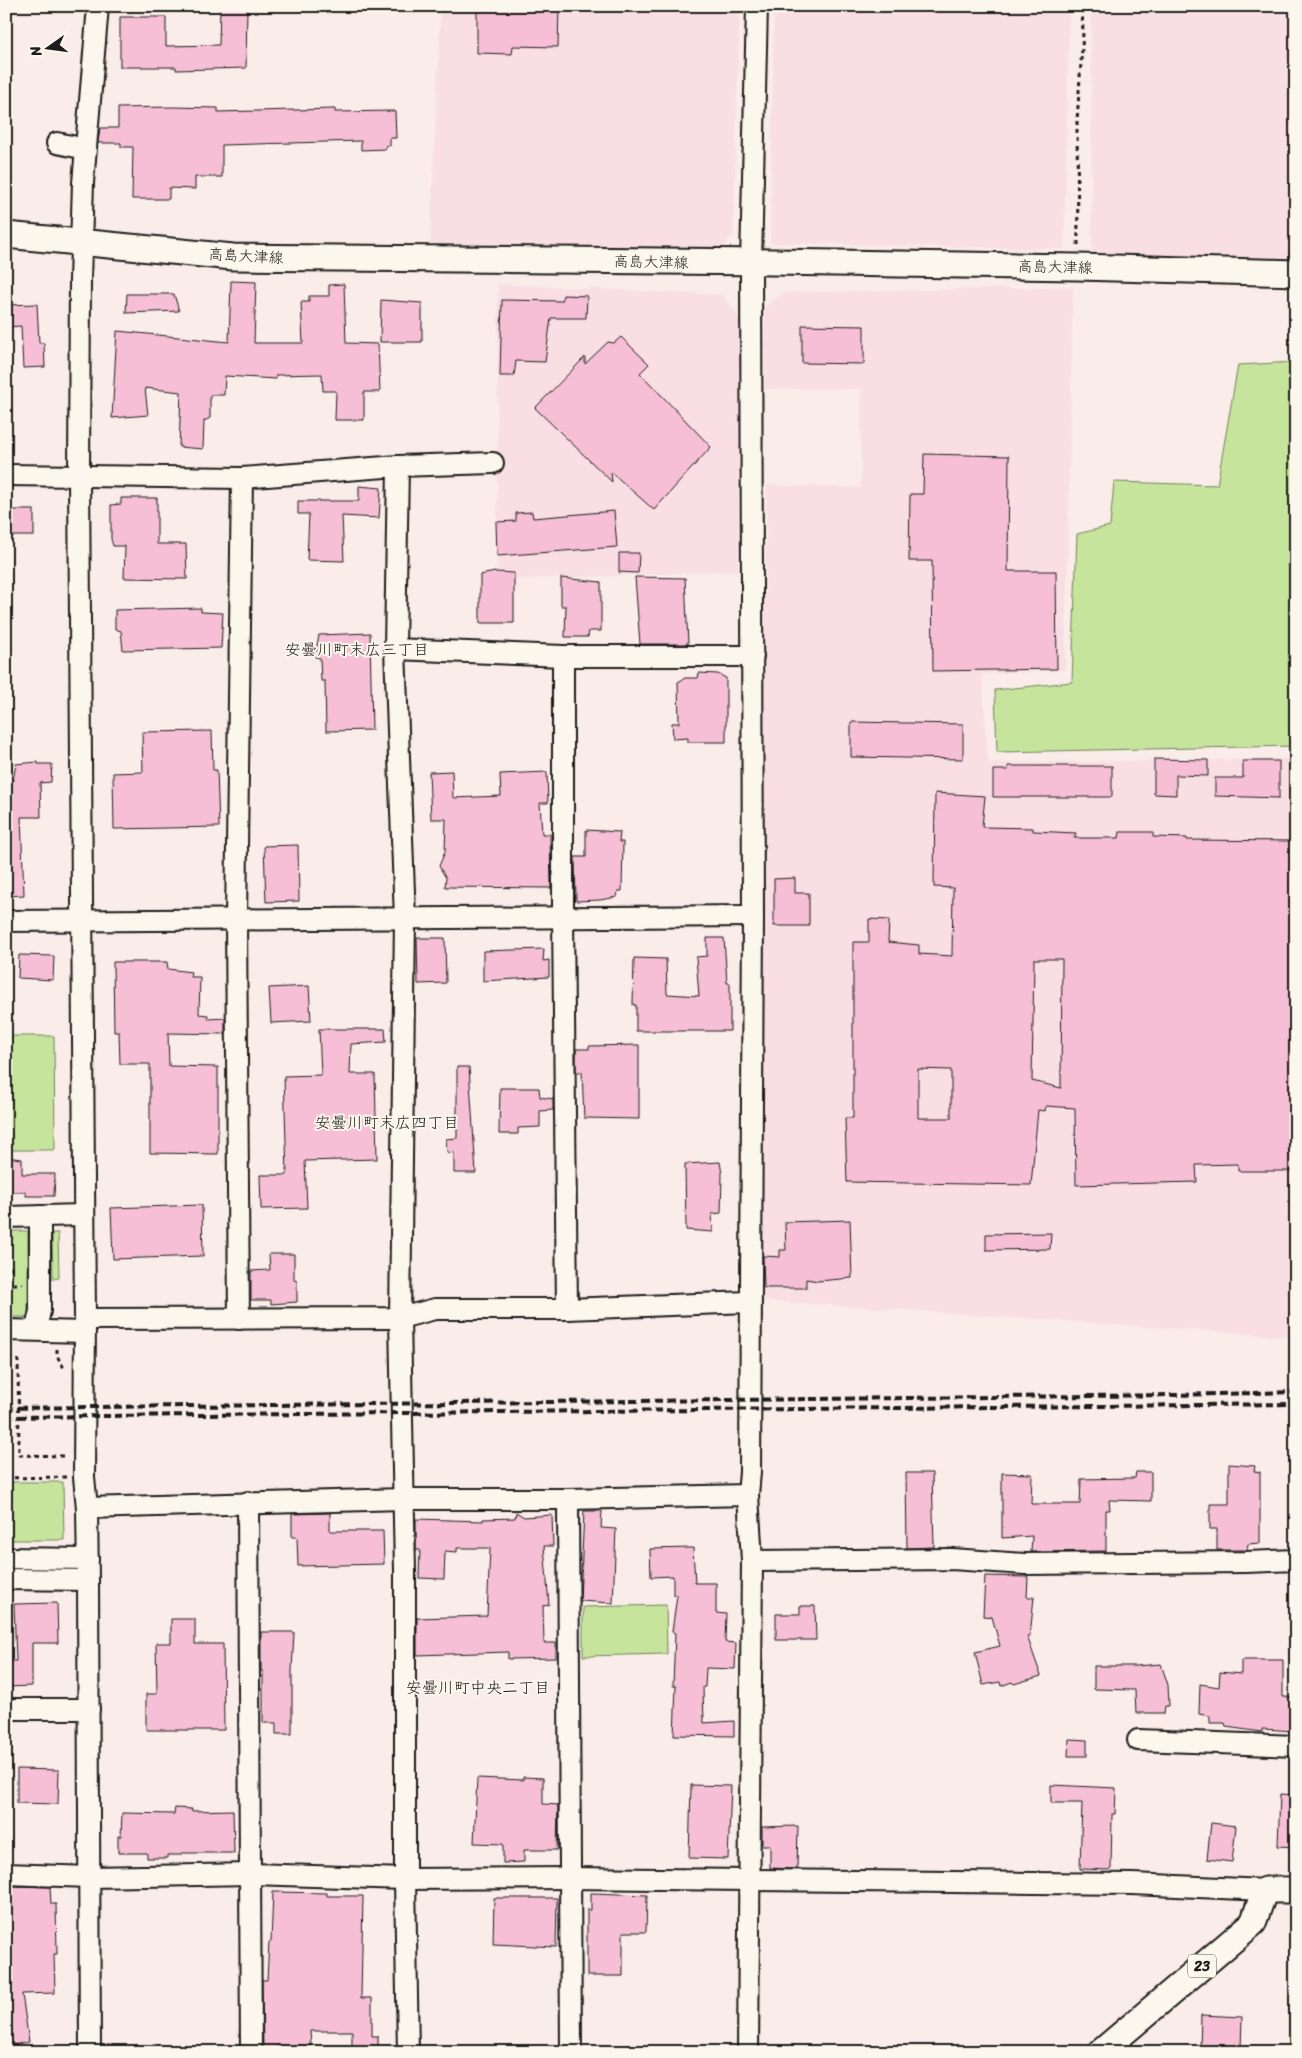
<svg xmlns="http://www.w3.org/2000/svg" width="1302" height="2058" font-family="Sriracha,'Klee One',sans-serif">
<rect width="100%" height="100%" fill="#faece8"/>
<filter id="ink" filterUnits="userSpaceOnUse"><feTurbulence type="fractalNoise" baseFrequency=".02" numOctaves="2"/><feDisplacementMap in="SourceGraphic" scale="10" xChannelSelector="R" yChannelSelector="G"/><feConvolveMatrix kernelMatrix="1 2 1 2 8 2 1 2 1" color-interpolation-filters="sRGB"/></filter>
<g filter="url(#ink)">
<g fill="#f9dee3">
<path d="M441 6H740L733 235 721 250 430 244Z"/>
<path d="M774 6H1069L1064 249 770 243Z"/>
<path d="M1091 6H1296V261L1092 256Z"/>
<path d="M498 284 723 295 739 317 738 571 497 580Z"/>
<path d="M1073 287 1065 670 982 674 988 763 1296 759V1337L759 1300 762 771 767 485 861 488V389H765V306L783 293Z"/>
</g>
<g fill="#c6e49c" stroke="#71805c">
<path d="M1296 362V746L997 752 995 690 1072 682 1077 534 1110 526 1114 482 1217 485 1238 365Z"/>
<path d="M6 1036H54L55 1150H6Z"/>
<rect x="6" y="1231" width="22" height="86"/>
<path d="M52 1233H58L59 1278 53 1279Z"/>
<path d="M6 1482H63L64 1540H6Z"/>
<path d="M666 1605 667 1654 583 1656V1607Z"/>
</g>
<g fill="#f7bfd6" stroke="#1c1c1c" fill-rule="evenodd">
<path d="M220 6H247L246 68 176 70V67H120V17H166V46L219 45Z"/>
<path d="M477 6H559L558 47 513 46 512 54 477 53Z"/>
<path d="M172 107 218 108V112L335 109V112L395 111 396 138H390V146L386 145V149L361 150V141L222 145V177H195V189L169 188V199H132L133 147H121V143H98L100 128H118V108Z"/>
<path d="M231 281 256 282 254 343H303L301 302H309V296H329V285L344 284 346 343 378 344 380 392H364V420H335L336 391H323L322 374 276 375V379L225 376 224 395H210V418L204 421 203 449 179 447 181 392 145 388 148 415 112 418 117 331 229 342Z"/>
<path d="M127 294H174L179 311 126 313Z"/>
<path d="M563 295 587 296 586 318H551L545 362 516 361 514 376H500L502 300 562 301Z"/>
<path d="M381 300 422 303V342H380Z"/>
<path d="M37 304 39 343H44L45 367 23 368 21 326 6 327V305Z"/>
<path d="M802 325 864 326V364L802 363Z"/>
<path d="M621 337 649 364 640 373 711 447 654 510 611 472 612 482 535 408 585 357V364L608 342 614 343Z"/>
<path d="M924 454 1009 456 1008 571H1056L1057 669 933 671 932 561H909L910 494H923Z"/>
<path d="M359 486 381 488 379 518 342 516 344 561 307 560 309 514H298V501H359Z"/>
<path d="M121 498H157V544H186L187 579 124 578 125 546H113L111 539V505L121 504Z"/>
<rect x="6" y="510" width="28" height="26"/>
<path d="M614 511 617 547 497 556 496 522 516 521V513L532 512 533 518Z"/>
<path d="M619 553H639L638 573 619 572Z"/>
<path d="M495 572 514 573V623H480V575Z"/>
<path d="M635 577 685 578 688 644H640Z"/>
<path d="M561 578 601 582V631H589L588 637H565L566 606H561Z"/>
<path d="M201 608V612L223 613 221 648 123 650 121 631 115 629V610Z"/>
<path d="M370 633 372 730 326 731 325 681H321L320 658 315 657 319 635Z"/>
<path d="M699 673 718 674 726 678V742H688V738L673 739 672 723H679L678 682 685 678H698Z"/>
<path d="M851 722 963 724V759L851 757Z"/>
<path d="M212 731 213 770H217L219 827 114 829 113 773 143 772 142 732Z"/>
<path d="M1154 759 1208 760V776L1176 775V795L1154 794Z"/>
<path d="M1243 761H1279V798L1215 796V778H1243Z"/>
<path d="M38 762V764H52L51 782 40 783 41 817H21L24 895 9 896V890H6V780L13 781 16 764Z"/>
<path d="M1008 766H1112V797H993V770H1008Z"/>
<path d="M452 771 453 798 501 796 500 774 547 772 548 803H540L542 834H550L551 888 445 887 446 878 439 866 445 852 446 819H431L429 772Z"/>
<path d="M935 793 985 796 982 827 1033 828V831L1076 833 1074 838H1119L1120 832H1153V837L1187 838V840L1296 841V1171H1238V1164L1196 1165 1197 1182 1076 1185 1075 1108 1046 1106 1045 1111 1038 1110 1031 1185 847 1182 845 1118H853V942H869V919L889 920 888 942 919 945V954L952 956 953 888 934 887ZM1034 959H1062L1061 1088 1032 1081ZM918 1069 951 1070V1118H918Z"/>
<path d="M586 830 620 832 619 842H623L622 891H618L617 897 600 900 576 901 575 857H586Z"/>
<path d="M298 845 299 901 266 902 264 846Z"/>
<path d="M795 878V893H809V926H774V879Z"/>
<path d="M417 938H445L446 983 418 984Z"/>
<path d="M707 938H724L727 983H730V1031H636V1005H633L634 958 666 959 667 994 699 996 696 957 707 956Z"/>
<path d="M544 949 543 961 549 960V977L483 981V951Z"/>
<path d="M19 955 54 956 53 980 18 978Z"/>
<path d="M113 962H167L168 969 191 972 190 977H200L199 1014 208 1015V1019L225 1018V1034L168 1033 169 1066 218 1067V1154L150 1153V1064H120L119 1032H114Z"/>
<path d="M309 986 311 1021 271 1023 269 988Z"/>
<path d="M319 1029H385L386 1042 351 1044 350 1074H375L377 1159 305 1161 307 1208 261 1209 260 1175H287L284 1076 321 1075Z"/>
<path d="M639 1045V1119L584 1118 582 1072H576V1049H589V1046Z"/>
<path d="M457 1067H469L476 1173H454V1153L447 1152 446 1139 457 1138Z"/>
<path d="M500 1088H539L540 1097 553 1099V1110L540 1111V1127L518 1128V1134H499Z"/>
<path d="M6 1157 22 1159V1174H55L54 1196H26V1192H6Z"/>
<path d="M720 1162 722 1174 721 1213 712 1214 713 1232 686 1230 685 1164Z"/>
<path d="M202 1205 203 1256 113 1259 111 1208Z"/>
<path d="M850 1220 852 1278 818 1281 806 1279V1288H764L763 1256 780 1257V1250H786L785 1222Z"/>
<path d="M1051 1233 1050 1249 986 1250V1234Z"/>
<path d="M269 1254H294V1280L297 1281V1302L271 1304V1300H251V1271L270 1270Z"/>
<path d="M1229 1464 1255 1466 1254 1471 1260 1472V1543L1248 1544 1247 1550H1217V1529H1210V1504H1229Z"/>
<path d="M1136 1472H1151V1501L1109 1500 1110 1510H1106V1551L1031 1552 1032 1536 1002 1538V1473L1032 1474 1031 1504H1080L1081 1479 1135 1478Z"/>
<path d="M906 1473H932L934 1547 907 1548Z"/>
<path d="M584 1511H602L601 1528 616 1529 613 1603 580 1601Z"/>
<path d="M516 1512 524 1517 552 1515 553 1546H544L549 1605 543 1606 544 1643H556V1658L508 1659V1652L417 1655V1618L487 1616 490 1548H457V1552L445 1551 444 1579 419 1578 420 1550H416V1519L483 1521V1519L515 1518Z"/>
<path d="M330 1513V1531H383L384 1564 298 1566 297 1537H292V1514Z"/>
<path d="M693 1548 695 1583H716V1613L726 1614 725 1642 736 1643 735 1669 706 1668 705 1687H703L704 1723 734 1721V1736L674 1735 676 1686H673L675 1633 672 1632 677 1595H673V1576L651 1577 650 1549Z"/>
<path d="M985 1576 1028 1577 1027 1597H1034L1030 1636H1027L1041 1676 1014 1684 1012 1682 1001 1686 1000 1682 983 1685 975 1652 1000 1646 992 1617 983 1616Z"/>
<path d="M57 1603 58 1643H32V1686L6 1687V1661H16L14 1604Z"/>
<path d="M800 1606H815L816 1640H776V1614H800Z"/>
<path d="M171 1619H195V1644H223L224 1730H146V1694H157L156 1643H171Z"/>
<path d="M261 1632H294L292 1671V1734H276V1723H263V1671H261Z"/>
<path d="M1241 1660H1283V1697H1296V1731L1262 1729V1732L1226 1727 1225 1723H1210V1716L1199 1714 1200 1684 1219 1687 1220 1672 1241 1674Z"/>
<path d="M1161 1664 1168 1685 1169 1706H1165L1164 1713H1136L1135 1690 1094 1689V1666H1136Z"/>
<path d="M1069 1739 1087 1740V1756H1068Z"/>
<path d="M17 1769 59 1770 58 1804 17 1803Z"/>
<path d="M523 1777 543 1778V1804L558 1805 557 1850H524V1862L503 1863V1844L474 1843 477 1778 523 1780Z"/>
<path d="M691 1785 731 1786 728 1859 689 1858Z"/>
<path d="M1051 1785 1116 1788 1115 1814H1112L1111 1870 1080 1869 1082 1803H1051Z"/>
<path d="M1280 1794 1296 1795V1847L1278 1846Z"/>
<path d="M175 1808 192 1809 191 1811 233 1810 234 1853H181V1855H167V1858H147V1853H118V1836H121L122 1813 174 1814Z"/>
<path d="M1211 1823 1236 1826 1232 1862 1207 1859Z"/>
<path d="M798 1826 797 1869 770 1868V1845H762V1827Z"/>
<path d="M11 1886 50 1887 51 1904H56L57 1954H54L55 1993 22 1994 29 2042 6 2046V1900H11Z"/>
<path d="M273 1892 327 1893V1896H363L361 1998H372V2036H378V2052H352V2031H310L311 2046 276 2047V2050H263L262 1980H267L269 1942H271Z"/>
<path d="M591 1893 647 1895 646 1932H623V1976H587V1910H591Z"/>
<path d="M494 1898H557L556 1947 493 1944Z"/>
<path d="M1201 2015 1242 2017 1241 2049 1200 2048Z"/>
</g>
<g fill="none" stroke-linecap="round" stroke-linejoin="round">
<defs>
<g id="minor">
<path d="M57 143 86 149"/>
<path d="M398 466 395 649 405 919 400 1318 405 1571V1879L408 2052"/>
<path d="M6 475 242 478 398 466 493 463"/>
<path d="M395 649 563 656H753"/>
<path d="M563 656V916L567 1309"/>
<path d="M6 921 753 916"/>
<path d="M6 1217 83 1215"/>
<path d="M85 1319 400 1318 435 1309H567L749 1302"/>
<path d="M239 1319 236 920 242 478"/>
<path d="M36 1329 40 1311V1216"/>
<path d="M6 1330 85 1332"/>
<path d="M568 1499 571 2052"/>
<path d="M248 1502 251 2052"/>
<path d="M87 1508 402 1499H568L748 1495"/>
<path d="M6 1558 88 1559"/>
<path d="M752 1561 952 1559 1025 1564 1246 1562 1296 1560"/>
<path d="M6 1579 88 1580"/>
<path d="M6 1709H89"/>
<path d="M1138 1740 1296 1746"/>
<path d="M6 1874 90 1877 252 1874 405 1879 569 1878 1132 1884 1265 1890"/>
<path d="M90 2052 88 1580 87 1508 84 1477 85 1319 79 475 80 280 83 183 98 6"/>
<path d="M748 2052 752 1561 748 1495 750 1472 753 916 751 263 757 6"/>
</g>
<g id="major">
<path d="M6 235 233 257 773 262 1078 267 1296 273"/>
<path d="M1101 2052 1253 1923 1265 1890H1296"/>
</g>
</defs>
<use href="#minor" stroke="#1c1c1c" stroke-width="24"/>
<use href="#major" stroke="#1c1c1c" stroke-width="29"/>
<g stroke="#1c1c1c" stroke-width="3" stroke-dasharray="4 4" stroke-linecap="butt">
<path d="M1078 245 1077 121 1083 33 1082 6"/>
<path d="M6 1261 11 1265 10 1284"/>
<path d="M6 1287 10 1284H22"/>
<path d="M57 1349V1356L64 1368"/>
<path d="M18 1359 19 1455 64 1456V1454"/>
<path d="M6 1478 66 1477"/>
</g>
<use href="#minor" stroke="#fbf7ec" stroke-width="20"/>
<use href="#major" stroke="#fbf7ec" stroke-width="25"/>
<g stroke="#1c1c1c" stroke-width="4" stroke-dasharray="8 4" stroke-linecap="butt">
<path d="M6 1408 1176 1395 1296 1392"/>
<path d="M6 1417 1296 1404"/>
</g>
</g>
</g>
<g text-anchor="middle" dominant-baseline="central" stroke-width="4" stroke-linejoin="round" paint-order="stroke">
<rect fill="#fbf7ec" stroke="#5f5e5a" stroke-width="1" x="1188" y="1954.5" width="28" height="23" rx="4"/>
<g font-size="14" font-weight="bold" fill="#1c1c1c">
<text x="1202" y="1966">23</text>
</g>
<g font-size="15" fill="#1c1c1c" stroke="#fbf7ec">
<text transform="translate(246 256) rotate(3)">高島大津線</text>
<text transform="translate(651 262) rotate(1)">高島大津線</text>
<text transform="translate(1055 267) rotate(1)">高島大津線</text>
</g>
<g font-size="16" fill="#1c1c1c" stroke="#fbf7ec">
<text x="357" y="649">安曇川町末広三丁目</text>
<text x="387" y="1122">安曇川町末広四丁目</text>
<text x="478" y="1687">安曇川町中央二丁目</text>
</g>
</g>
<rect width="1302" height="2058" fill="none" stroke="#fbf7ec" stroke-width="25"/>
<rect x="12" y="12" width="1277" height="2033" fill="none" stroke="#1c1c1c" stroke-width="2" filter="url(#ink)"/>
<g transform="translate(48 48) rotate(256)" stroke="#fbf7ec" stroke-width="4" paint-order="stroke">
<path d="M0-4L9 19L0 12L-9 19Z" fill="#1c1c1c"/>
<text y="-8" font-size="14" font-weight="bold" text-anchor="middle" fill="#1c1c1c">N</text>
</g>
</svg>
